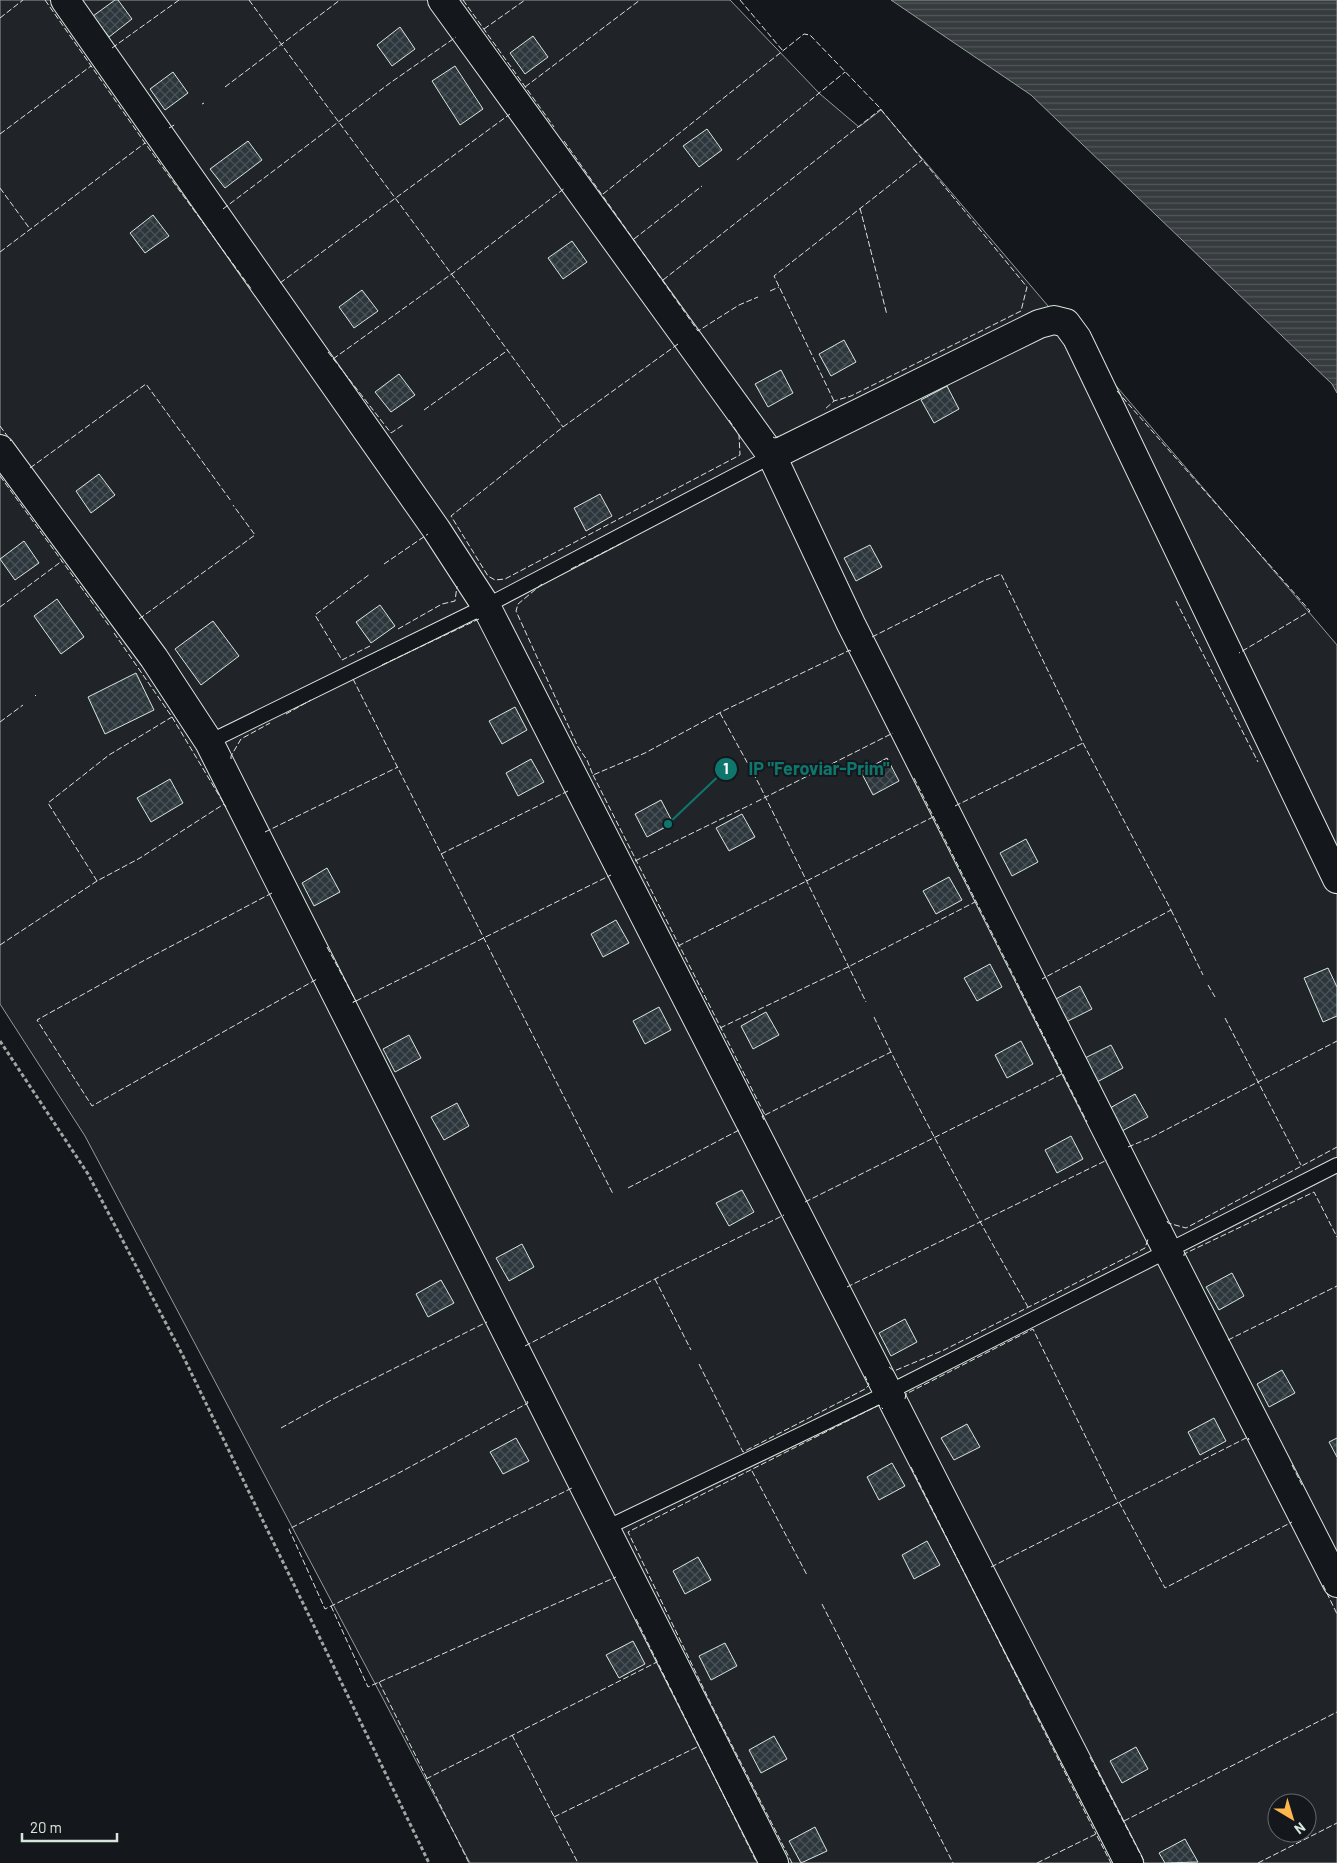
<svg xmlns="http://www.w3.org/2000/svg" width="1337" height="1863" font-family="Barlow,sans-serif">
<defs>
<pattern id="water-rules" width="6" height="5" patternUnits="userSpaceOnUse" patternTransform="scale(1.25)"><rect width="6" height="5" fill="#363b3e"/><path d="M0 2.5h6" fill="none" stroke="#525759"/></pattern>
<pattern id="building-cross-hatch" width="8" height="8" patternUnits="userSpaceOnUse" patternTransform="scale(1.25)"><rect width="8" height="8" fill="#2c363c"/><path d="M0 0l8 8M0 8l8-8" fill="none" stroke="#4a5358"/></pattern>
</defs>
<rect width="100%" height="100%" fill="#14181c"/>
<path fill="#202428" stroke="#939e99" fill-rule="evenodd" d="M0 0H730L820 94 859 127 881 110 1337 645V1863H470L85 1136 0 1004ZM1277 1803H1307V1833H1277Z"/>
<path fill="url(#water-rules)" stroke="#939e99" d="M891 0H1337V393L1332 384 1031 95Z"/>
<g fill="url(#building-cross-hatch)" stroke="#d8e6dc">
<path d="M115 0H118L132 19 109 37 93 16Z"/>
<path d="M400 27 415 49 392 66 377 45Z"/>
<path d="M533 36 548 57 525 74 510 53Z"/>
<path d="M455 66 483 109 460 125 432 81Z"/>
<path d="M173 72 188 93 165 110 150 89Z"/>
<path d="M707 129 722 150 699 167 683 146Z"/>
<path d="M248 141 262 160 225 188 210 169Z"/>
<path d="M153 215 169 236 145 253 130 233Z"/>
<path d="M572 241 587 262 563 279 548 258Z"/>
<path d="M362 290 378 311 354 328 339 307Z"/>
<path d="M844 340 856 362 831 376 819 354Z"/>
<path d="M781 370 793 393 768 407 755 384Z"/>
<path d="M399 374 415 395 391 412 375 392Z"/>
<path d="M947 386 959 409 934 423 921 400Z"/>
<path d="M99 474 115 495 91 513 76 491Z"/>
<path d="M600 494 612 516 586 531 574 508Z"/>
<path d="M24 541 39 563 15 580 0 559Z"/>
<path d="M870 545 882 567 856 581 844 558Z"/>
<path d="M57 599 84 637 61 654 34 616Z"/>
<path d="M380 605 395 626 371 643 356 622Z"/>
<path d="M213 621 239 656 201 685 175 649Z"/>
<path d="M136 673 154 710 105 734 88 697Z"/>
<path d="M515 707 527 730 502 744 489 721Z"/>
<path d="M887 758 899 781 873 795 861 772Z"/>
<path d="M531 759 544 782 518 796 506 773Z"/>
<path d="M170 779 183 803 151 822 137 798Z"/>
<path d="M661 800 673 823 647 837 635 814Z"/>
<path d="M742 814 755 837 729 851 716 828Z"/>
<path d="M1026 839 1038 862 1012 876 1000 853Z"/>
<path d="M327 868 340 892 314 906 302 883Z"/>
<path d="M949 877 962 900 936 914 923 891Z"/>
<path d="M616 920 629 943 603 957 591 934Z"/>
<path d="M990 964 1002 987 977 1001 964 978Z"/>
<path d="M1328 968 1337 987V1016L1323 1022 1304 978Z"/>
<path d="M1080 986 1092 1009 1066 1022 1054 1000Z"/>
<path d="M659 1007 671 1030 645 1044 633 1021Z"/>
<path d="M766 1012 779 1035 753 1049 741 1026Z"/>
<path d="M409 1035 421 1058 395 1072 383 1049Z"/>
<path d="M1021 1041 1033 1064 1007 1078 995 1055Z"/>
<path d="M1111 1045 1123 1068 1097 1082 1085 1058Z"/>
<path d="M1135 1094 1148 1117 1122 1131 1110 1108Z"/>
<path d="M457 1103 469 1126 444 1140 431 1117Z"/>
<path d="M1071 1136 1083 1159 1057 1173 1045 1150Z"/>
<path d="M742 1190 754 1212 729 1226 716 1203Z"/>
<path d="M522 1244 534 1267 509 1281 496 1258Z"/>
<path d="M1232 1273 1244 1296 1219 1310 1206 1287Z"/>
<path d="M441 1280 454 1303 428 1317 416 1294Z"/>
<path d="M905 1319 917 1342 891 1356 879 1333Z"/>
<path d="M1282 1370 1295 1393 1269 1407 1257 1384Z"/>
<path d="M1214 1418 1226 1441 1200 1455 1188 1432Z"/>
<path d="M967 1424 980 1447 954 1460 941 1438Z"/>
<path d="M516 1438 529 1461 503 1474 490 1452Z"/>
<path d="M1337 1438V1457L1329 1442Z"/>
<path d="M892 1463 905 1486 879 1500 867 1477Z"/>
<path d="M927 1541 940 1565 914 1579 902 1555Z"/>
<path d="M698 1557 711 1580 685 1594 673 1571Z"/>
<path d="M633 1641 645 1664 619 1678 606 1655Z"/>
<path d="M725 1643 737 1666 711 1680 699 1656Z"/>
<path d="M774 1736 787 1759 761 1773 749 1750Z"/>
<path d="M1136 1747 1148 1769 1122 1783 1110 1761Z"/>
<path d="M815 1827 827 1851 801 1863 789 1841Z"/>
<path d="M1185 1839 1198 1862 1165 1863 1159 1853Z"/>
</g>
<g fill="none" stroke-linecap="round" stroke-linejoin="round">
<defs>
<g id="lane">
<path d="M209 742 486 606 772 456"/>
<path d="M606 1528 889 1392 1337 1165"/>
</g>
<g id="street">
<path d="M65 0 436 529 486 606 1129 1863"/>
<path d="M442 0 772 456 851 624 1167 1250 1337 1583"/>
<path d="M0 449 154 658 209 742 774 1863"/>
<path d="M772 456 1039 324 1054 320 1066 323 1077 338 1337 879"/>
</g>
</defs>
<use href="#lane" stroke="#d8e6dc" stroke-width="16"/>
<use href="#street" stroke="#d8e6dc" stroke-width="30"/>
<path stroke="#9da8a2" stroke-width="3" stroke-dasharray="4 2.5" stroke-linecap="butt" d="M0 1041 88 1174 183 1356 429 1863"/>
<use href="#lane" stroke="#14181c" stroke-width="14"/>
<use href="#street" stroke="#14181c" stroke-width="28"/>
<g stroke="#d8e6dc" stroke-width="1" stroke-dasharray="6 2.5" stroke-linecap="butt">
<path d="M45 0 145 143 252 290"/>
<path d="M249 0C353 143 460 283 563 427"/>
<path d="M463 0 554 127"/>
<path d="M740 0 783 51"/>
<path d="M0 18 23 0"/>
<path d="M484 29 525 0"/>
<path d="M112 48 179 0"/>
<path d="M225 87 340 0"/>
<path d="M525 87 640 0"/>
<path d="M202 104 204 103"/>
<path d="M169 128 176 124"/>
<path d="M0 134 91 66"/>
<path d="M564 141 698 331 739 305 758 297"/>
<path d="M737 160 845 72"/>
<path d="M0 188 30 229"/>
<path d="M603 194 804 34 810 35 879 107 1027 287 1021 311 851 396 834 401 824 410"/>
<path d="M860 208 887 315"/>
<path d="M223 209 390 83 456 37"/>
<path d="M634 239 702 186"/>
<path d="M0 252 145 143"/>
<path d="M663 280 881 109"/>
<path d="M280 283 510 114"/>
<path d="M770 291 779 287"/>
<path d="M678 344 563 427 451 516 488 576 495 580 505 579 740 455 739 435 729 420"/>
<path d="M328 352 391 433 403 425"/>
<path d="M333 359 453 273 565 188"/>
<path d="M1117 391 1310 611 1239 653"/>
<path d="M834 401 774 276 922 160"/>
<path d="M424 410 508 350"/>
<path d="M0 426 11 441"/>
<path d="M773 437 775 438 781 435"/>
<path d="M30 468 146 384 231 501"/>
<path d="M0 476 110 627"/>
<path d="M384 564 428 534"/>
<path d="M571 569 624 542"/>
<path d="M542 584 518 604 516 611 578 747 587 760 593 775 645 753 723 711 850 650 851 653"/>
<path d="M1176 601 1258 762"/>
<path d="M0 607 62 561"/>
<path d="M139 619 255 535 233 505"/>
<path d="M398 629 442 604 455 601 457 586"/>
<path d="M114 633 172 717 226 807"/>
<path d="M872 637 983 581 1001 574 1083 743 1171 910 1042 979"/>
<path d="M370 646 342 660 315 615 370 574"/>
<path d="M382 665 479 619"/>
<path d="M353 679 613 1194"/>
<path d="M35 696 36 695"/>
<path d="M720 713 759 784 866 1002"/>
<path d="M286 714 311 700"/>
<path d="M0 722 23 705"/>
<path d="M231 759V756L241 739 270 723"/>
<path d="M593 775 765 1115 762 1116 764 1120"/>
<path d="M914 778 1087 1122"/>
<path d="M756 802 893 733"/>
<path d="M955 806 1083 743"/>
<path d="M265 832 398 767"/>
<path d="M441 854 568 791"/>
<path d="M635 861 752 804"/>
<path d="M97 881 48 803 109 755 172 717"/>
<path d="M272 893 143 961 37 1020 92 1106 317 979"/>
<path d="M1171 910 1203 975"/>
<path d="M0 945 97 881 140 858 224 804"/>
<path d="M678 946 933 817"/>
<path d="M327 947 356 1001 353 1002 354 1005"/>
<path d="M1208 985 1215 997"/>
<path d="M356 1001 611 875"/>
<path d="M874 1017C921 1116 974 1212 1028 1307"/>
<path d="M1225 1018 1301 1165"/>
<path d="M720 1028 848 967 975 902"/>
<path d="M765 1115 891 1052"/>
<path d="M1128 1147 1152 1137 1337 1041"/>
<path d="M628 1188 741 1129"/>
<path d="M805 1202 1062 1074"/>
<path d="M1167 1221 1168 1223 1186 1228 1337 1147"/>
<path d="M1184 1256V1254L1314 1192 1337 1237"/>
<path d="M655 1279 691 1350"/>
<path d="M847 1287 1107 1160"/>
<path d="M1228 1340 1337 1286"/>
<path d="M525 1346 655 1279 784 1215"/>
<path d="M699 1364 743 1452 865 1389 869 1385 865 1376"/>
<path d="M889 1367 894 1371 944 1350 1145 1248 1148 1239"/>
<path d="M905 1399 906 1394 1033 1329 1118 1503"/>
<path d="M527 1401 528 1403 395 1475 289 1529 325 1609 572 1488"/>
<path d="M281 1428 335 1398 487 1322"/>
<path d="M1292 1465 1302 1485"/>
<path d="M911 1467 1096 1834"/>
<path d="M752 1471 807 1575"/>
<path d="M1119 1502 1165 1588 1292 1522"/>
<path d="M991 1567 1248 1437 1249 1440"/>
<path d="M1323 1585 1337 1614"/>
<path d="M822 1604 953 1863"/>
<path d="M331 1606 368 1687 616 1577"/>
<path d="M636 1619 757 1863"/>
<path d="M379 1682 469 1863"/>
<path d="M512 1735 578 1863"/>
<path d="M1090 1757 1145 1863"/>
<path d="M426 1779 657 1662"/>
<path d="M554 1817 699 1746"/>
<path d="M1124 1821 1337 1712"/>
<path d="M792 1863 713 1708 628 1532 879 1405 883 1409"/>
<path d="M1037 1863 1096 1834 1111 1863"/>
<path d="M1258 1863 1337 1823"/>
</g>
</g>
<path fill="none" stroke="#0f766e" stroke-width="2" d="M668 824L726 769"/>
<g fill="#0f766e" stroke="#14181c" stroke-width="2">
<circle cx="668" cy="824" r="5"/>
<circle cx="726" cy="769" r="12"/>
</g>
<g font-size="15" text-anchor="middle" font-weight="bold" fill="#fff">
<text x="726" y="774">1</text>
</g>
<g font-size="18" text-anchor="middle" font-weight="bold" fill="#0f766e" stroke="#14181c" stroke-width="4" stroke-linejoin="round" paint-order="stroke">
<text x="819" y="775">IP "Feroviar-Prim"</text>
</g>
<g transform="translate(1292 1818) rotate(142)"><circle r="24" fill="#14181c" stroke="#626a69"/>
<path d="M0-4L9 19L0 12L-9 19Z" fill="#ffb74d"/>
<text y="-8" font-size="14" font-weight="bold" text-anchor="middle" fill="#d8e6dc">N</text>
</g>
<path d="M22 1833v8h95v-8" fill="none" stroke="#d8e6dc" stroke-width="2.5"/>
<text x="30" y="1833" font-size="15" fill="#d8e6dc" stroke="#14181c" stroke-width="4" paint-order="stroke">20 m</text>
</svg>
